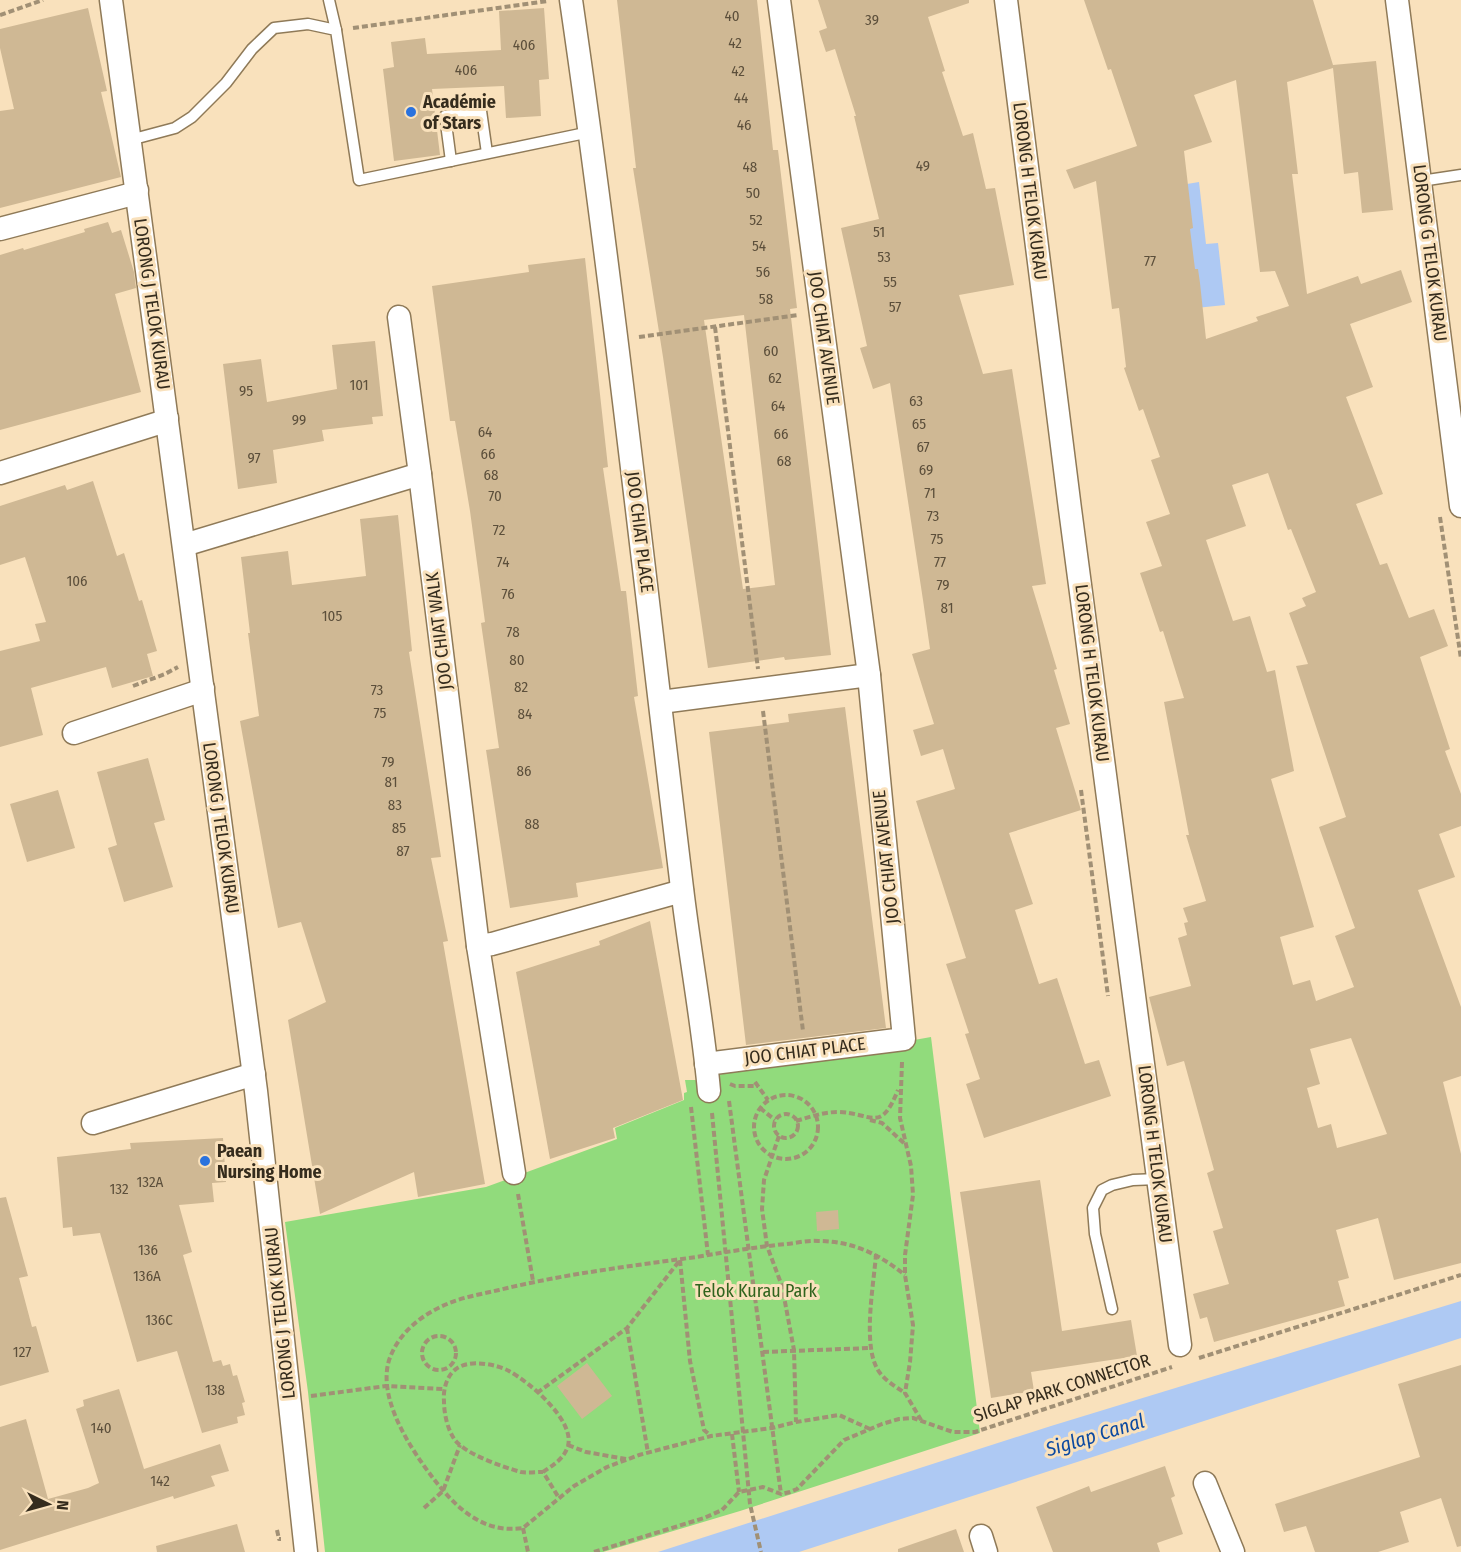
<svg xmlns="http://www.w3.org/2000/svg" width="1461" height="1552" font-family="'Fira Sans Condensed',sans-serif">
<rect width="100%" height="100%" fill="#f9e1bc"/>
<path fill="#91db7c" d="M931 1037 980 1433 740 1511 603 1552H325L308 1392 285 1222 486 1187 617 1139 615 1128 684 1100V1093L687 1092 685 1080H695L720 1088 718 1075 723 1074Z"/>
<g fill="#aec9f3">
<path d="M1199 182 1206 244 1218 243 1225 305 1196 308 1181 185Z"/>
<path d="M1461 1301V1338L799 1552H658L1051 1426Z"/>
</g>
<g fill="#cfb894" fill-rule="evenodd">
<path d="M617 0H757L773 150H778L797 308 790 309 831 655 785 660 784 657 708 668 663 357 633 168H636ZM744 315 775 585 743 589 704 320Z"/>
<path d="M818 0H969V3L928 17 945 71 942 72 963 136 973 133 986 189 995 188 1014 285 959 295 983 374 1012 369 1046 584 1032 586 1057 669 1054 670 1070 724 1056 728 1081 810 1009 833 1033 904 1015 910 1039 984 1057 978 1085 1064 1099 1060 1111 1096 984 1138 966 1084 980 1079 965 1034 969 1033 946 964 966 958 916 801 955 789 943 749 921 756 913 730 934 724 912 654 930 649 923 600 890 383 873 389 860 348 867 346 841 228 879 219 854 116H856L835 49 826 52 819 31 827 28Z"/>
<path d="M1084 0H1313L1333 65 1376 61 1393 210 1362 213 1358 172 1344 174 1333 68 1287 82 1298 174H1292L1307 294 1358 276 1361 284 1401 270 1412 302 1350 324 1373 387 1346 397 1383 494 1356 504 1380 565 1387 563 1409 618 1434 609 1448 646 1420 657 1450 749 1445 751 1461 794V826L1439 834 1455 877 1418 890 1461 1007V1076L1443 1082 1461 1154V1263L1394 1280 1378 1218 1336 1230 1349 1278 1338 1281 1345 1306 1214 1342 1207 1317 1200 1319 1193 1294 1229 1284 1213 1231 1223 1228 1207 1173 1214 1170 1184 1061 1167 1066 1149 997 1191 986 1178 938 1187 935 1184 923 1188 922 1183 908 1206 901 1186 835H1189L1164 702 1184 698 1163 631 1160 632 1140 573 1162 566 1146 522 1170 514 1151 460 1160 457 1143 409 1139 411 1124 368 1126 367 1119 308 1112 309 1096 181 1074 189 1066 170 1137 146 1111 69 1108 70ZM1236 80 1260 272 1275 271 1289 306 1256 317 1258 321 1206 339 1200 283 1198 269H1195L1190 229 1193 228 1184 151 1212 142 1194 95ZM1268 473 1288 530 1291 529 1316 592 1302 598 1306 606 1289 613 1308 664 1296 666 1346 817 1319 827 1355 928 1335 936 1354 987 1316 1001 1310 980 1293 985 1280 937 1314 927 1271 779 1294 771 1275 670 1267 672 1250 616 1233 621 1206 540 1246 526 1232 485ZM1351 1038 1387 1134 1337 1148 1331 1124 1318 1128 1307 1088 1320 1084 1310 1049Z"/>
<path d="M88 8 107 91 101 92 121 177 0 208V111L14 109 0 48V29Z"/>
<path d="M544 8 549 79 539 80 541 116 506 118 504 86 432 89 440 155 394 161 383 69 394 67 391 42 425 38 427 54 501 50 499 11Z"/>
<path d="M108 222 112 233 121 230 134 272 136 288 115 294 141 392 0 430V255L23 248 24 250 85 232 84 229Z"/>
<path d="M585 258 608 467 603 468 621 591H626L638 696 634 697 663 868 576 883 578 897 510 908 486 750 499 748 481 623 485 622 470 511 455 421H450L432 286 529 272 528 265Z"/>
<path d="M375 341 383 416 372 417 373 424 322 430 324 441 273 450 277 483 238 489 223 364 261 359 267 402 337 389 332 345Z"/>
<path d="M93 481 117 556 124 553 139 601 142 600 157 651 147 654 153 676 112 688 106 667 31 688 43 735 0 747V651L40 641 35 624 46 622 25 557 0 565V506L65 485 67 490Z"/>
<path d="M398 515 412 651 409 652 441 857 431 858 448 941 443 942 485 1184 418 1197 414 1172 320 1214 288 1020 326 1002 301 922 278 928 269 882 240 721 259 716 248 633H250L241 557 288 551 292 585 366 576 360 519Z"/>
<path d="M845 707 886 1028 746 1045 709 732 789 722 788 714Z"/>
<path d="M148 758 165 820 154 823 173 887 124 902 108 848 117 845 97 772Z"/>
<path d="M58 790 75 848 27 862 10 804Z"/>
<path d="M650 921 683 1100 613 1128 615 1138 550 1159 516 972 600 945 599 941Z"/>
<path d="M223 1138 226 1182 212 1183 214 1202 179 1205 192 1252 183 1255 213 1362 221 1360 223 1366 230 1364 233 1376 237 1375 245 1402 242 1403 245 1415 237 1417 238 1423 202 1433 177 1351 137 1362 100 1233 73 1236 72 1227 63 1228 57 1157 131 1149 130 1143Z"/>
<path d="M1040 1180 1062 1331 1131 1320 1137 1356 1031 1372 1034 1391 991 1398 960 1192Z"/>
<path d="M6 1197 28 1276 19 1278 32 1327 36 1326 49 1372 0 1386V1198Z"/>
<path d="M838 1210 839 1229 817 1231 816 1212Z"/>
<path d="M587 1363 612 1396 582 1419 557 1386Z"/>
<path d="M1461 1365V1546L1457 1547 1441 1498 1400 1512 1409 1542 1378 1552H1315L1306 1526 1284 1532 1275 1504 1420 1457 1398 1384Z"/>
<path d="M119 1389 144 1469 220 1444 229 1471 211 1476 215 1486 174 1499 173 1496 0 1550V1427L26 1419 48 1499 88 1488 99 1483 76 1409 84 1406 83 1400Z"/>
<path d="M1165 1466 1175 1496 1171 1498 1183 1534 1157 1543 1160 1552H1053L1036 1507 1089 1486 1091 1492Z"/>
<path d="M237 1524 245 1552H157L156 1546Z"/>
<path d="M956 1529 964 1552H898V1549Z"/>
</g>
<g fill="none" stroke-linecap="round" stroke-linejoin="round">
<defs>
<g id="lane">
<path d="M329 0 336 30"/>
<path d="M130 140 175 128 192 117 226 83 252 49 274 28 308 24 336 30 359 180 590 132"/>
<path d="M451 161 445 116 481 111 487 153"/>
<path d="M1421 181 1461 175"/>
<path d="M1112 1309 1095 1234 1093 1208 1102 1190 1112 1185 1133 1180 1158 1179"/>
</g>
<g id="street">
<path d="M111 0 256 1091 306 1552"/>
<path d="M571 0C614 295 646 592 682 888 690 956 703 1023 709 1091"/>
<path d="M1006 0 1070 509 1180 1345"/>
<path d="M1397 0 1461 506"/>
<path d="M0 229 129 195 137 190"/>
<path d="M399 317 420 474 478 946 514 1173"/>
<path d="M0 473 159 423 167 418"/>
<path d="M184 545 420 474"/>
<path d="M661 702 869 675"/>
<path d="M74 733 194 693 203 688"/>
<path d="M478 946 492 944 682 891"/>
<path d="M706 1064 904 1039 869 675 779 0"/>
<path d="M93 1123 254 1074"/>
<path d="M1205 1483 1233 1552"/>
<path d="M981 1536 986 1552"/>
</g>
</defs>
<use href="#lane" stroke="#8f7a58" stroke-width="13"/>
<use href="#street" stroke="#8f7a58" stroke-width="25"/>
<g stroke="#a19075" stroke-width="4" stroke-dasharray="6 3" stroke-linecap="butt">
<path d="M0 15 43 0"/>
<path d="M353 28 548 1"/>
<path d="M715 327 758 669"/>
<path d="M639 337 798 315"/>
<path d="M1440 517 1461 659"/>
<path d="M133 686 165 674 178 667"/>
<path d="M763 711 803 1031"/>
<path d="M1081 790 1108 996"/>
<path d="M902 1062 900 1118 911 1166 913 1195 905 1255V1275L913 1325 910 1362 905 1393 921 1420"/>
<path d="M755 1082 768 1100"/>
<path d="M730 1084 735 1086H758"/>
<circle cx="786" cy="1127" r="32"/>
<path d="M729 1101 781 1494"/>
<path d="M691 1107 708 1255"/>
<path d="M760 1108 775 1120"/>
<path d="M712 1113 750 1504 761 1552"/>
<circle cx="786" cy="1126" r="12"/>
<path d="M870 1120 882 1123 905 1144"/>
<path d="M796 1121C810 1117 823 1112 838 1112 873 1113 880 1134 898 1090"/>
<path d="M779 1136 764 1180 762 1209 767 1246 782 1286 794 1350 796 1422"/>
<path d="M518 1194 533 1281"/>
<path d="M876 1254C874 1284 861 1349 880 1373 886 1381 896 1387 905 1393"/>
<path d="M680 1260 690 1361 704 1430 711 1436"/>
<path d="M627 1328 648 1453"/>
<circle cx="439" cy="1353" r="17"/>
<path d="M763 1352 870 1348"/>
<path d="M1199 1358 1461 1275"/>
<path d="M537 1393 627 1328 680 1260"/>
<path d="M311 1396 386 1386 443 1389"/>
<path d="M870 1429 839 1415 796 1422 772 1428 711 1436 639 1455 607 1467 574 1486 523 1528C483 1534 456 1508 433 1478 410 1448 374 1394 391 1355 401 1331 423 1314 447 1304 463 1297 482 1294 499 1290 564 1274 631 1266 696 1257 726 1252 756 1247 786 1244 797 1243 808 1240 818 1241 852 1241 879 1254 905 1275"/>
<path d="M732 1434 739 1492"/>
<path d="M568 1445 586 1452 626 1459"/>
<path d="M543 1472C553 1465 564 1459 568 1446 575 1420 529 1382 509 1371 496 1364 469 1359 456 1369 446 1376 443 1391 444 1401 444 1413 447 1427 453 1437 461 1453 503 1467 521 1472 528 1473 536 1472 543 1472L559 1498"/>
<path d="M424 1508 443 1491 460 1445"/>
<path d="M523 1528 528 1552"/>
<path d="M277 1530 279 1539H281"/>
<path d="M594 1552 704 1518 722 1510 739 1492 763 1487 781 1494 790 1492 797 1489 844 1440 882 1424 899 1419 913 1418 953 1432H975L1172 1367"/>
</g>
<use href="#lane" stroke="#fff" stroke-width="10"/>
<use href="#street" stroke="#fff" stroke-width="22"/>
</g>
<g fill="#2a72de" stroke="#f9e1bc" stroke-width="2">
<circle cx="411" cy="112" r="6"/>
<circle cx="205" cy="1161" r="6"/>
</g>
<g text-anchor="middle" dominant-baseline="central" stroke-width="6" stroke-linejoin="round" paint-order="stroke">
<g font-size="15" fill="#5c4f3b">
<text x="732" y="16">40</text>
<text x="872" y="20">39</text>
<text x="735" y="43">42</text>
<text x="524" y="45">406</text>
<text x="466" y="70">406</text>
<text x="738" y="71">42</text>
<text x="741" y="98">44</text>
<text x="744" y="125">46</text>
<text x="923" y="166">49</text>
<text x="750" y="167">48</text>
<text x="753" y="193">50</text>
<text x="756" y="220">52</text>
<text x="879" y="232">51</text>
<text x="759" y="246">54</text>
<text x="884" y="257">53</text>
<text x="1150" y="261">77</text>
<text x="763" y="272">56</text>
<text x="890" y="282">55</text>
<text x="766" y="299">58</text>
<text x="895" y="307">57</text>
<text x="771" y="351">60</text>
<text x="775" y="378">62</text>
<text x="359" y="385">101</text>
<text x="246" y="391">95</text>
<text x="916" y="401">63</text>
<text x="778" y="406">64</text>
<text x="299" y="420">99</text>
<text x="919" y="424">65</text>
<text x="485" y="432">64</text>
<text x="781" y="434">66</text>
<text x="923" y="447">67</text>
<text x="488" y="454">66</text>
<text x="254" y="458">97</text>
<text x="784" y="461">68</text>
<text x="926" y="470">69</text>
<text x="491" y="475">68</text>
<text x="930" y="493">71</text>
<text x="495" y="496">70</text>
<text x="933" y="516">73</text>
<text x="499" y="530">72</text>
<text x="937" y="539">75</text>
<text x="503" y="562">74</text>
<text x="940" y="562">77</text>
<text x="77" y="581">106</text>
<text x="943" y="585">79</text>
<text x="508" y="594">76</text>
<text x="947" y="608">81</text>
<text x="332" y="616">105</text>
<text x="513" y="632">78</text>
<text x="517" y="660">80</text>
<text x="521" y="687">82</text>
<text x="377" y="690">73</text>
<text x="380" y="713">75</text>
<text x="525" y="714">84</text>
<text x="388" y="762">79</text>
<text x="524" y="771">86</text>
<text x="391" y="782">81</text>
<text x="395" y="805">83</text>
<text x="532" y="824">88</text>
<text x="399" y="828">85</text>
<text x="403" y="851">87</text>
<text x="150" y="1182">132A</text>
<text x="119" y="1189">132</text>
<text x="148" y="1250">136</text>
<text x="147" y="1276">136A</text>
<text x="159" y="1320">136C</text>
<text x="22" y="1352">127</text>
<text x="215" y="1390">138</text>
<text x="101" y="1428">140</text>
<text x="160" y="1481">142</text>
</g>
<g font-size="18" font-weight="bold" fill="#352c1d" stroke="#f9e1bc" text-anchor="start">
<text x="423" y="102">Académie<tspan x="423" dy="21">of Stars</tspan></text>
<text x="217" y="1151">Paean<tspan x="217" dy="21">Nursing Home</tspan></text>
</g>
<g font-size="18" fill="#352c1d" stroke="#f9e1bc">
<text transform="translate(1030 191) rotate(83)">LORONG H TELOK KURAU</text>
<text transform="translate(1430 253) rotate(83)">LORONG G TELOK KURAU</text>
<text transform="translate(152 304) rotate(82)">LORONG J TELOK KURAU</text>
<text transform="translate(824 338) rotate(82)">JOO CHIAT AVENUE</text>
<text transform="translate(640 532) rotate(83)">JOO CHIAT PLACE</text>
<text transform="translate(439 631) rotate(-97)">JOO CHIAT WALK</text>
<text transform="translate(1092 673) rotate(83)">LORONG H TELOK KURAU</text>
<text transform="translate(221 828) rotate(82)">LORONG J TELOK KURAU</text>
<text transform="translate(886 857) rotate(-96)">JOO CHIAT AVENUE</text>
<text transform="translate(805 1051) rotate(-7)">JOO CHIAT PLACE</text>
<text transform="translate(1155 1154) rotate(83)">LORONG H TELOK KURAU</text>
<text transform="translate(280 1313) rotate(-96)">LORONG J TELOK KURAU</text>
<text transform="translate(1062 1388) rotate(-18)">SIGLAP PARK CONNECTOR</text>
</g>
<g font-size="18" fill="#30641e" stroke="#f9e1bc">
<text x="756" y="1291">Telok Kurau Park</text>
</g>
<g font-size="20" font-style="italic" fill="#0b49a1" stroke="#f9e1bc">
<text transform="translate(1095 1435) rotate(-17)">Siglap Canal</text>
</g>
</g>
<g transform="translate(48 1504) rotate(95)" stroke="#f9e1bc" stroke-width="4.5" paint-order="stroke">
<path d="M0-4.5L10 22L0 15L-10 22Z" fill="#352c1d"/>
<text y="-9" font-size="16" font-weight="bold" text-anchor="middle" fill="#352c1d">N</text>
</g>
</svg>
